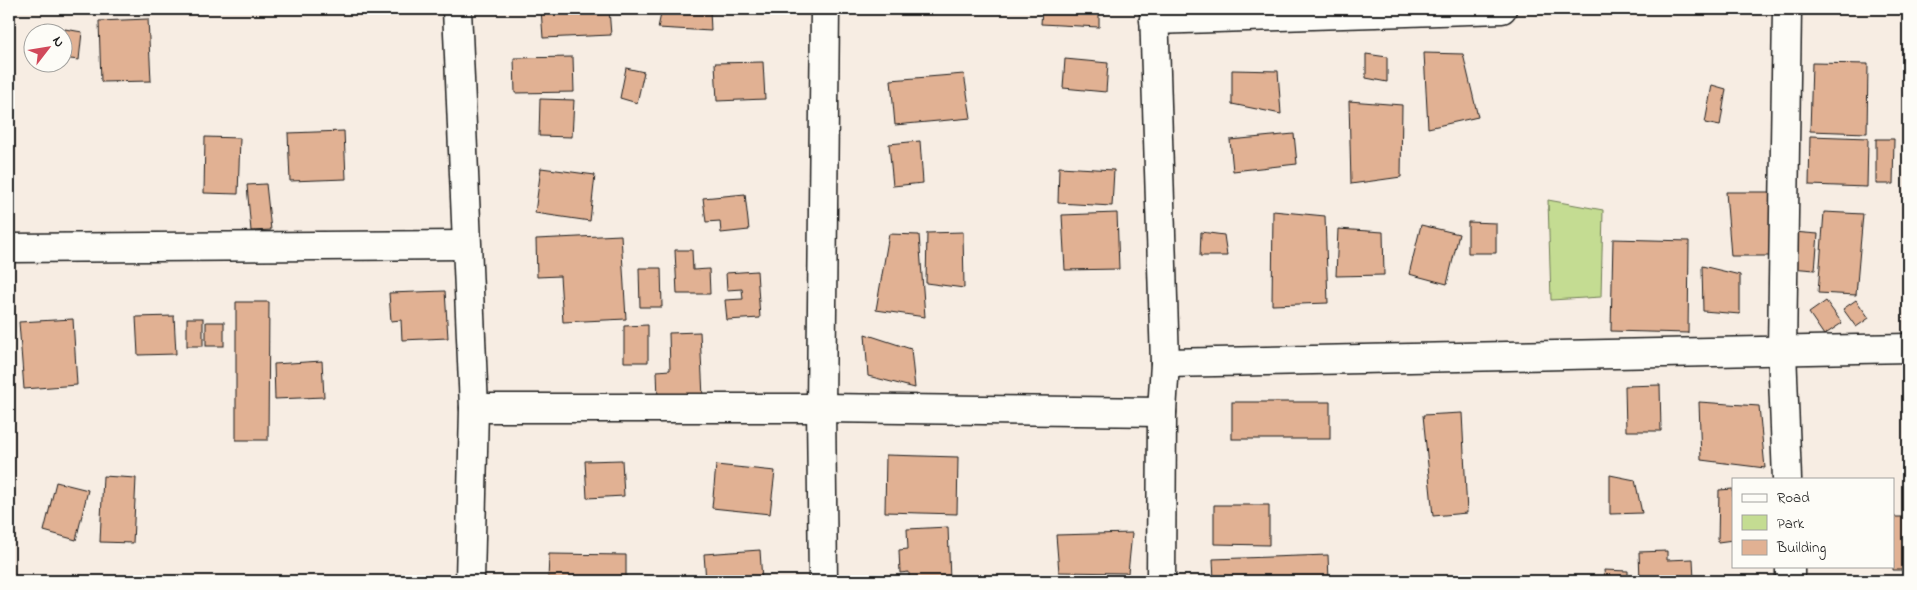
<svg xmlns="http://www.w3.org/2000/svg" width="1917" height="590" font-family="'Indie Flower',sans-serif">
<rect width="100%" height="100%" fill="#f7ede3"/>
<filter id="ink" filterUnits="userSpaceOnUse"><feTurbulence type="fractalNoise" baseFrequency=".02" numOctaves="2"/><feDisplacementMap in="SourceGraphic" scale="10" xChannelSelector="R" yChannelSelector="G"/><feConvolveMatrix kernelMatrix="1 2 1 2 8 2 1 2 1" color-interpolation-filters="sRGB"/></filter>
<g filter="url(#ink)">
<path fill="#c4dc92" stroke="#707c57" d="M1548 200 1603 210 1601 297 1551 300Z"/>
<g fill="#e1b193" stroke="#1c1c1c">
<path d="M85 9H109V12L85 10Z"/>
<path d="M541 9H609L611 35 543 38Z"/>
<path d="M662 9H710L711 31 658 28Z"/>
<path d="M1042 9H1099V27L1041 24Z"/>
<path d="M148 19 151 81 101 82 99 21Z"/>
<path d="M65 29 82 32 79 60 62 58Z"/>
<path d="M1424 53 1463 54 1478 117 1428 128Z"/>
<path d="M1366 54 1387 57V82L1366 78Z"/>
<path d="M573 57 574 92 515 93 514 58Z"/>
<path d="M1065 59 1108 63 1106 92 1063 88Z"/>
<path d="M763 62 765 99 717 101 715 63Z"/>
<path d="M1812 63 1868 64 1867 133 1810 131Z"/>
<path d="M626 68 644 72 637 103 620 98Z"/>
<path d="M1232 70 1278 71 1281 114 1232 104Z"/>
<path d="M964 74 971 118 895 125 891 80Z"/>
<path d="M1712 85 1726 89 1720 126 1705 123Z"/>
<path d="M540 99 574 100 572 137 539 136Z"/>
<path d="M1349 101 1402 105 1401 177 1351 184Z"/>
<path d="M344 131 346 179 290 181 288 133Z"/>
<path d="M1294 134 1297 164 1233 171 1230 140Z"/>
<path d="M1810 136 1868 138 1867 187 1809 185Z"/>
<path d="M205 137 240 138 238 194 204 193Z"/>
<path d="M1876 139H1894L1893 184H1876Z"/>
<path d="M920 141 923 183 893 186 889 144Z"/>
<path d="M1059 167 1114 170 1112 206 1058 203Z"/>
<path d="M541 168 595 175 590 221 535 213Z"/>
<path d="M266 184 271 230 251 231 247 185Z"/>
<path d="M1726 192H1771L1770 256H1731Z"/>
<path d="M745 194 749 230 721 233 720 221 706 222 703 198Z"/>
<path d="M1273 211 1325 216 1328 303 1272 305Z"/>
<path d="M1824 212 1863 214 1856 295 1818 293Z"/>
<path d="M1117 213 1119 269 1065 270 1062 215Z"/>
<path d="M1468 222 1496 223V253H1468Z"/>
<path d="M1421 225 1459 234 1447 284 1409 274Z"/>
<path d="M1338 229 1383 232 1384 275 1336 276Z"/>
<path d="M963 232 964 288 926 283 927 233Z"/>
<path d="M1201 232 1224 235 1227 256H1200Z"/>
<path d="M1793 232 1818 234 1815 270 1790 268Z"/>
<path d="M889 234 919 235 925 317 876 310Z"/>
<path d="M621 235 626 319 563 322 560 276 537 277 536 239Z"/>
<path d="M1613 239 1689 241 1688 333 1611 331Z"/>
<path d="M675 250H692L693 270 709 269 710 294H677Z"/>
<path d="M1702 266 1740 275V314L1703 311Z"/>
<path d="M639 268H661L662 307H640Z"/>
<path d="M757 271 760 318 727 320 725 300 743 299 742 289 727 290 726 273Z"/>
<path d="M445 291 448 338 402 340 401 320 391 321 389 293Z"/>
<path d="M1856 300 1869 318 1856 327 1843 309Z"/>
<path d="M1826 301 1842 323 1824 335 1809 313Z"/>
<path d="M236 302H269L268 440H236Z"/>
<path d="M174 316 176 354 138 355 136 317Z"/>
<rect x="187" y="318" width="16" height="28"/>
<path d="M73 319 77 385 24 389 19 322Z"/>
<rect x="206" y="322" width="18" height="24"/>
<path d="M648 325V362H624V326Z"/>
<path d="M700 332 703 398 658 399 657 371 670 370 669 333Z"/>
<path d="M865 334 911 349 915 388 868 376Z"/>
<path d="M322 361 324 397 275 399 274 364Z"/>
<path d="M1660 385 1661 431H1626L1625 386Z"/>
<rect x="1232" y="402" width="98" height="37"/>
<path d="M1699 402 1759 406 1765 468 1701 460Z"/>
<path d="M1462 413 1467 513 1433 516 1423 415Z"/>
<path d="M886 455 958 457 957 514 885 512Z"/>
<path d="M622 460 624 496 587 498 585 461Z"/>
<path d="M716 465 775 471 770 514 712 508Z"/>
<path d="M1610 475 1635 480 1642 513 1610 514Z"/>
<path d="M103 476 136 478 133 543 100 542Z"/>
<path d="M56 482 88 490 76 540 44 531Z"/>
<path d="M1733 489V540L1718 542 1719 490Z"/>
<path d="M1214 505H1269V545L1214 544Z"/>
<path d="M1894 517H1908V570H1893Z"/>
<path d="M948 527 950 581H909V572L900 573 899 550 908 549 907 529Z"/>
<path d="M1132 533 1128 573 1059 572 1056 535Z"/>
<path d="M760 550 762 581H706L704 554Z"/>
<path d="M1667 551V560L1693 559 1694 581H1640L1639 552Z"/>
<path d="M549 554 626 555V581H548Z"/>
<path d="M1328 555 1329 581H1214L1213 559Z"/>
<path d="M1604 570 1628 571V581H1605Z"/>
</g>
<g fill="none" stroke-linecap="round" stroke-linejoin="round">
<defs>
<g id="street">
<path d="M457 9 474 408 470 581"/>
<path d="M1154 9 1165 363 1162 412 1161 581"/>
<path d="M1154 20 1502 9"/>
<path d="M9 248 466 245"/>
<path d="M1165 363 1908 348"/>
<path d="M474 408H821L1162 412"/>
<path d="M1787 479 1782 351 1787 9"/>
<path d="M1790 566V581"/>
<path d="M823 581 821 408 825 9"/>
</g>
</defs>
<use href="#street" stroke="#1c1c1c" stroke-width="31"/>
<use href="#street" stroke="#fdfcf7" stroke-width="28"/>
</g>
</g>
<rect width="1917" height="590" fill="none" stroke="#fdfcf7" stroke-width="30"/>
<rect x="15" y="15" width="1887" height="560" fill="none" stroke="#1c1c1c" stroke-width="2" filter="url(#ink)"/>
<rect x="1732" y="478" width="162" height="90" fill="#fdfcf7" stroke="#a3a29f"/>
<rect x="1742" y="494" width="25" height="8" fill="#fdfcf7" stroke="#a3a29f"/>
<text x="1777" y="502" font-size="15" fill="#1c1c1c">Road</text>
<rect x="1742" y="515" width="25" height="15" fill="#c4dc92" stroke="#a3a29f"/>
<text x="1777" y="528" font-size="15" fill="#1c1c1c">Park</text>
<rect x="1742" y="540" width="25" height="15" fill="#e1b193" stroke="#a3a29f"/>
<text x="1777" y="552" font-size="15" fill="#1c1c1c">Building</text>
<g transform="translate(48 48) rotate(59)"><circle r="24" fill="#fdfcf7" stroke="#a3a29f"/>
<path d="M0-4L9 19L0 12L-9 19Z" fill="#d1495b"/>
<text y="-8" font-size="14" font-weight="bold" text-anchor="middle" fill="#1c1c1c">N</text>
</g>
</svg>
